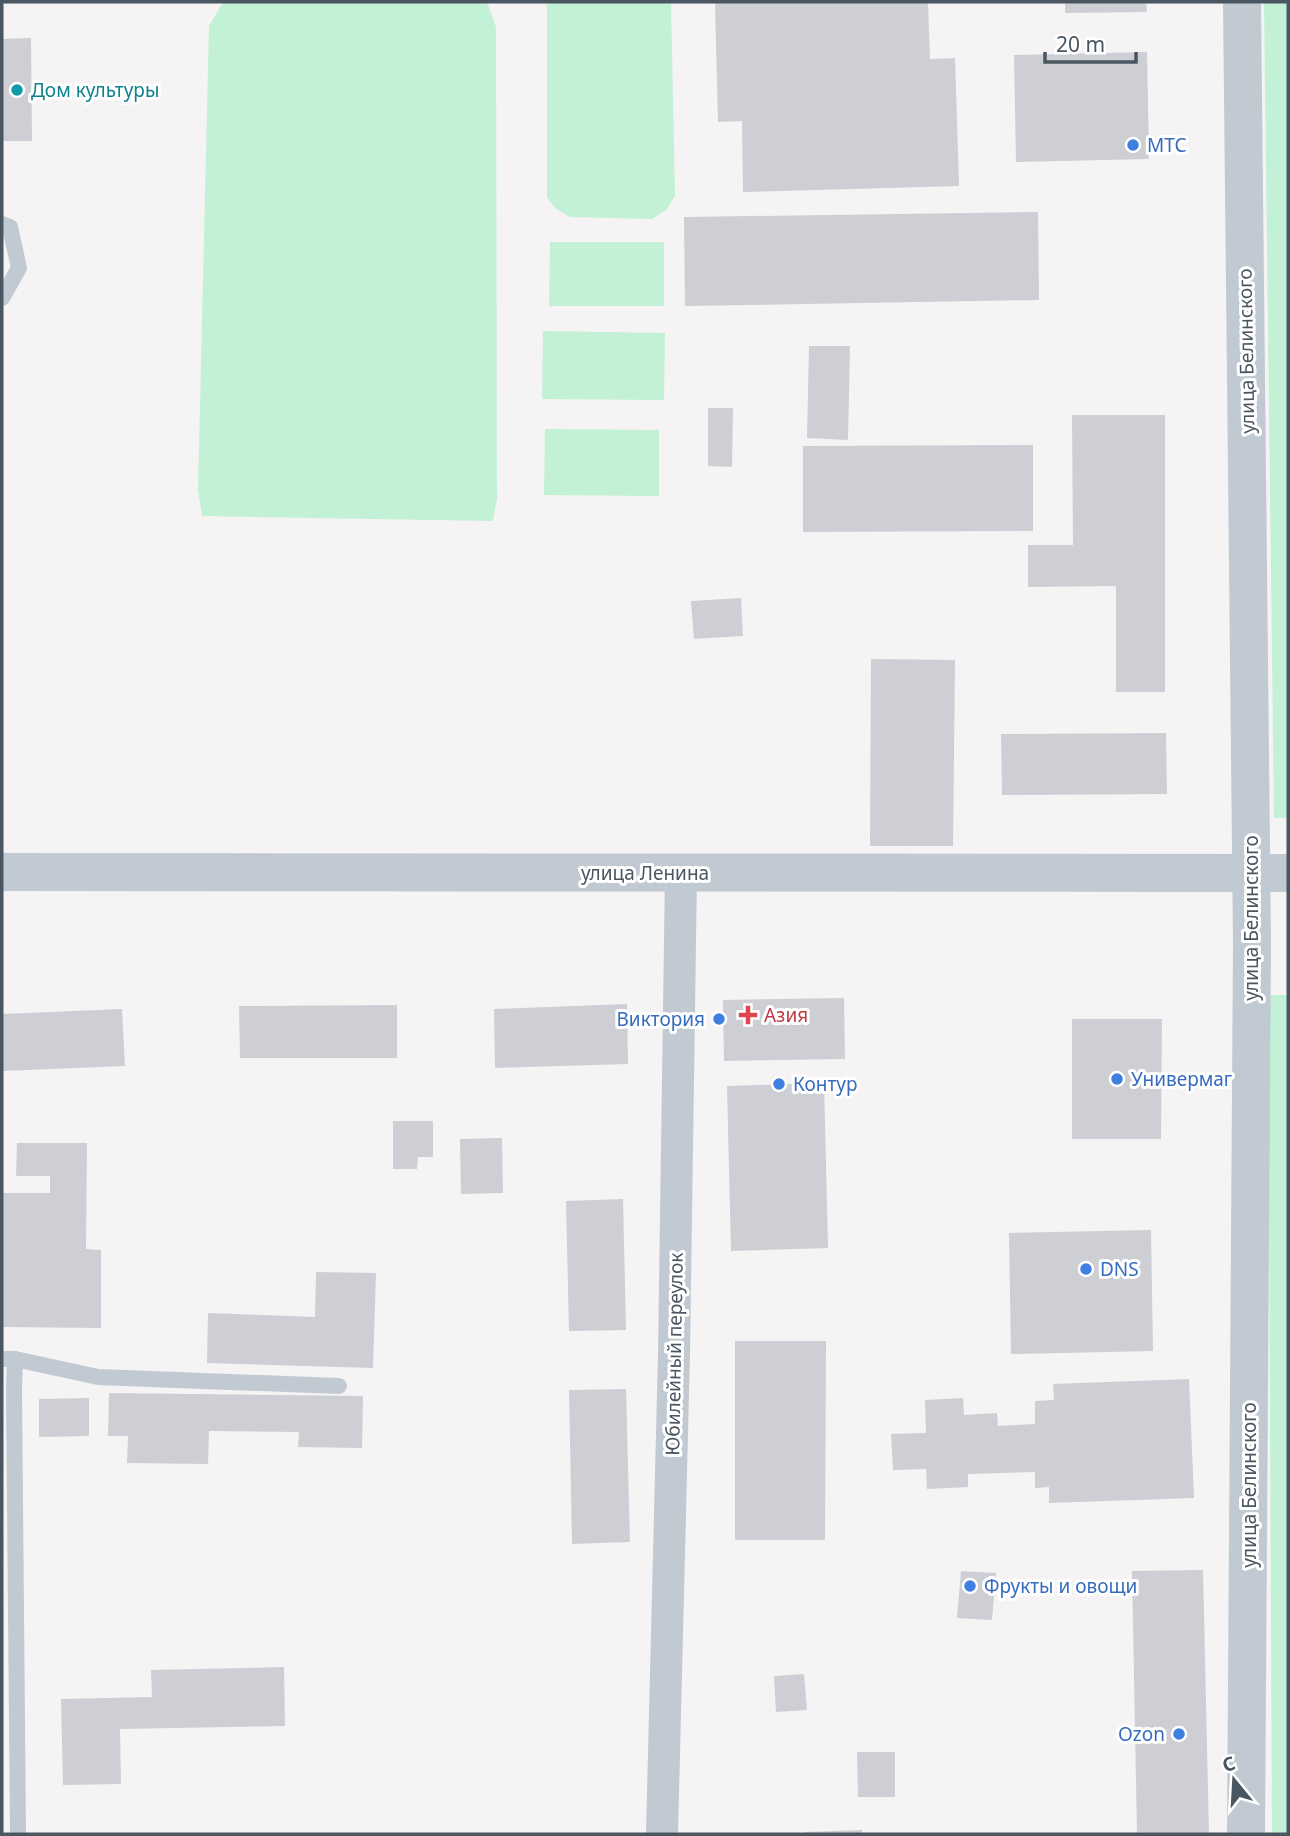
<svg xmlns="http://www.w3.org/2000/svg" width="1290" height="1836" font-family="'Noto Sans',sans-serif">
<rect width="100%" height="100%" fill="#f5f3f3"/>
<g fill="#c3f1d5">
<path d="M223 2H487L496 27 497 498 493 521 202 516 198 490 209 26Z"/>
<path d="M547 2H671L675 196 666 210 652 219 570 217 555 208 547 197Z"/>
<path d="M1264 2H1288V818H1274Z"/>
<path d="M550 242H664V306H549Z"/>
<path d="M543 331 665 333 664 400 542 399Z"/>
<path d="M545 429 659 430V496L544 495Z"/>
<path d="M1268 995H1288V1834H1272Z"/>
</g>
<g fill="#cdcfd5">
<path d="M715 2H928L930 59 955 58 959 186 743 192 742 121 718 122Z"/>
<path d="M1065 2H1146L1147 12 1065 13Z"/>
<path d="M31 38 32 141H2V39Z"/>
<path d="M1147 52 1149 159 1016 162 1014 55Z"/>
<path d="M1038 212 1039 300 685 306 684 217Z"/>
<path d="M809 346H850L848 440 807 438Z"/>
<path d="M708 408H733L732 467 708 466Z"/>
<path d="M1072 415H1165V692H1116V586L1028 587V545H1073Z"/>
<path d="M1033 445V531L803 532V446Z"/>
<path d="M741 598 743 636 694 639 691 601Z"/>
<path d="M871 659 955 660 953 846H870Z"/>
<path d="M1166 733 1167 794 1002 795 1001 734Z"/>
<path d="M844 998 845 1059 724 1061 723 1000Z"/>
<path d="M627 1004 628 1064 495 1068 494 1009Z"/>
<path d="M397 1005V1058H240L239 1006Z"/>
<path d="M122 1009 125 1066 2 1071V1014Z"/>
<path d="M1072 1019H1162L1161 1139H1072Z"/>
<path d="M824 1083 828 1248 731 1251 727 1086Z"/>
<path d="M393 1121H433V1157H418L417 1169H393Z"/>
<path d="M502 1138 503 1193 461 1194 460 1139Z"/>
<path d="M17 1143H87L86 1249 101 1250V1328L2 1327V1193H50V1176H16Z"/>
<path d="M623 1199 626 1330 569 1331 566 1201Z"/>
<path d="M1151 1230 1153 1351 1011 1354 1009 1233Z"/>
<path d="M316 1272 376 1273 373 1368 207 1363 208 1313 315 1317Z"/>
<path d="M735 1341H826L825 1540H735Z"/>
<path d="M1189 1379 1194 1498 1049 1503V1487L1035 1488V1472L968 1474V1487L927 1489 926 1469 893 1470 891 1434 926 1433 925 1400 963 1398 964 1415 997 1413 998 1426 1035 1424V1401L1054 1400 1053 1384Z"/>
<path d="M626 1389 630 1542 572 1544 569 1390Z"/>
<path d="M109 1393 363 1396 362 1448 298 1447 299 1432 209 1431 208 1464 127 1463 128 1436H108Z"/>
<path d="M89 1398V1436L39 1437V1399Z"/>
<path d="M1203 1570 1209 1834H1137L1132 1571Z"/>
<path d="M961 1571 996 1573 992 1620 957 1618Z"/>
<path d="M284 1667 285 1726 120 1729 121 1784 63 1785 61 1699 152 1697 151 1670Z"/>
<path d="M804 1674 807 1710 776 1712 774 1676Z"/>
<path d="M857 1752H895V1797H858Z"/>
<path d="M862 1830V1834H805V1832Z"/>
</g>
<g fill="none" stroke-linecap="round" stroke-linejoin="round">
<g stroke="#c1cad2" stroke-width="16">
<path d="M2 224 10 227 19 268 2 298"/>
<path d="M2 1359H15L98 1377 339 1386"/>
<path d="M15 1359 14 1391 18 1834"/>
</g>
<path stroke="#c1cad2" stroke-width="32" d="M662 1834 674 1354 681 873"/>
<g stroke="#c1cad2" stroke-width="38">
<path d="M1242 2 1252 943 1246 1834"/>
<path d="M2 872 1288 873"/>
</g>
</g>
<circle fill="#0f9aa8" stroke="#fff" stroke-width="2.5" cx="17" cy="90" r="7"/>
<g fill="#3f7fe0" stroke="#fff" stroke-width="2.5">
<circle cx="1133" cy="145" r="7"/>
<circle cx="719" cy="1019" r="7"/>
<circle cx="1117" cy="1079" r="7"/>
<circle cx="779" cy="1084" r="7"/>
<circle cx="1086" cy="1269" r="7"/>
<circle cx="970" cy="1586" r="7"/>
<circle cx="1179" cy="1734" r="7"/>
</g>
<path fill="#e0444e" stroke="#fff" stroke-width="2.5" d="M744.5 1004.5h7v7h7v7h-7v7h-7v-7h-7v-7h7z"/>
<g text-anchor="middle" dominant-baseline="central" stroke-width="6" stroke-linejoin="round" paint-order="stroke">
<g font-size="19" fill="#0d838f" stroke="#fff" text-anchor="start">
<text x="31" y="90">Дом культуры</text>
</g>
<g font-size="19" fill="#366cbe" stroke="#fff" text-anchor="start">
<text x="1147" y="145">МТС</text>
<text x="705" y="1019" text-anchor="end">Виктория</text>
<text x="1131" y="1079">Универмаг</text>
<text x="793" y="1084">Контур</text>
<text x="1100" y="1269">DNS</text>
<text x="984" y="1586">Фрукты и овощи</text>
<text x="1165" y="1734" text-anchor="end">Ozon</text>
</g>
<g font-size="19" fill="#4a5661" stroke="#fff">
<text transform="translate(1246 351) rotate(-91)">улица Белинского</text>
<text x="645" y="873">улица Ленина</text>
<text transform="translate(1251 918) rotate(-90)">улица Белинского</text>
<text transform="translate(674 1354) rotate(-89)">Юбилейный переулок</text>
<text transform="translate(1249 1485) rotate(-90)">улица Белинского</text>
</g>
<g font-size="19" fill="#be3a42" stroke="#fff" text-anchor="start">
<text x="764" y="1015">Азия</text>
</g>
</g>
<rect width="1290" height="1836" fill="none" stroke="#4a5661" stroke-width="7"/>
<g transform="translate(1234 1780) rotate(342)" stroke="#ffffff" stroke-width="5" paint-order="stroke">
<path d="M0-5L12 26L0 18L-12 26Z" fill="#4a5661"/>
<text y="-10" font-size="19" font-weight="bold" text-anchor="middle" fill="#4a5661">С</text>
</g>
<path d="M1045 52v10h91v-10" fill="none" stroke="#4a5661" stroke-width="3.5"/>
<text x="1056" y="52" font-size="21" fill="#4a5661" stroke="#ffffff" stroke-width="5" paint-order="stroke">20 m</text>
</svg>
